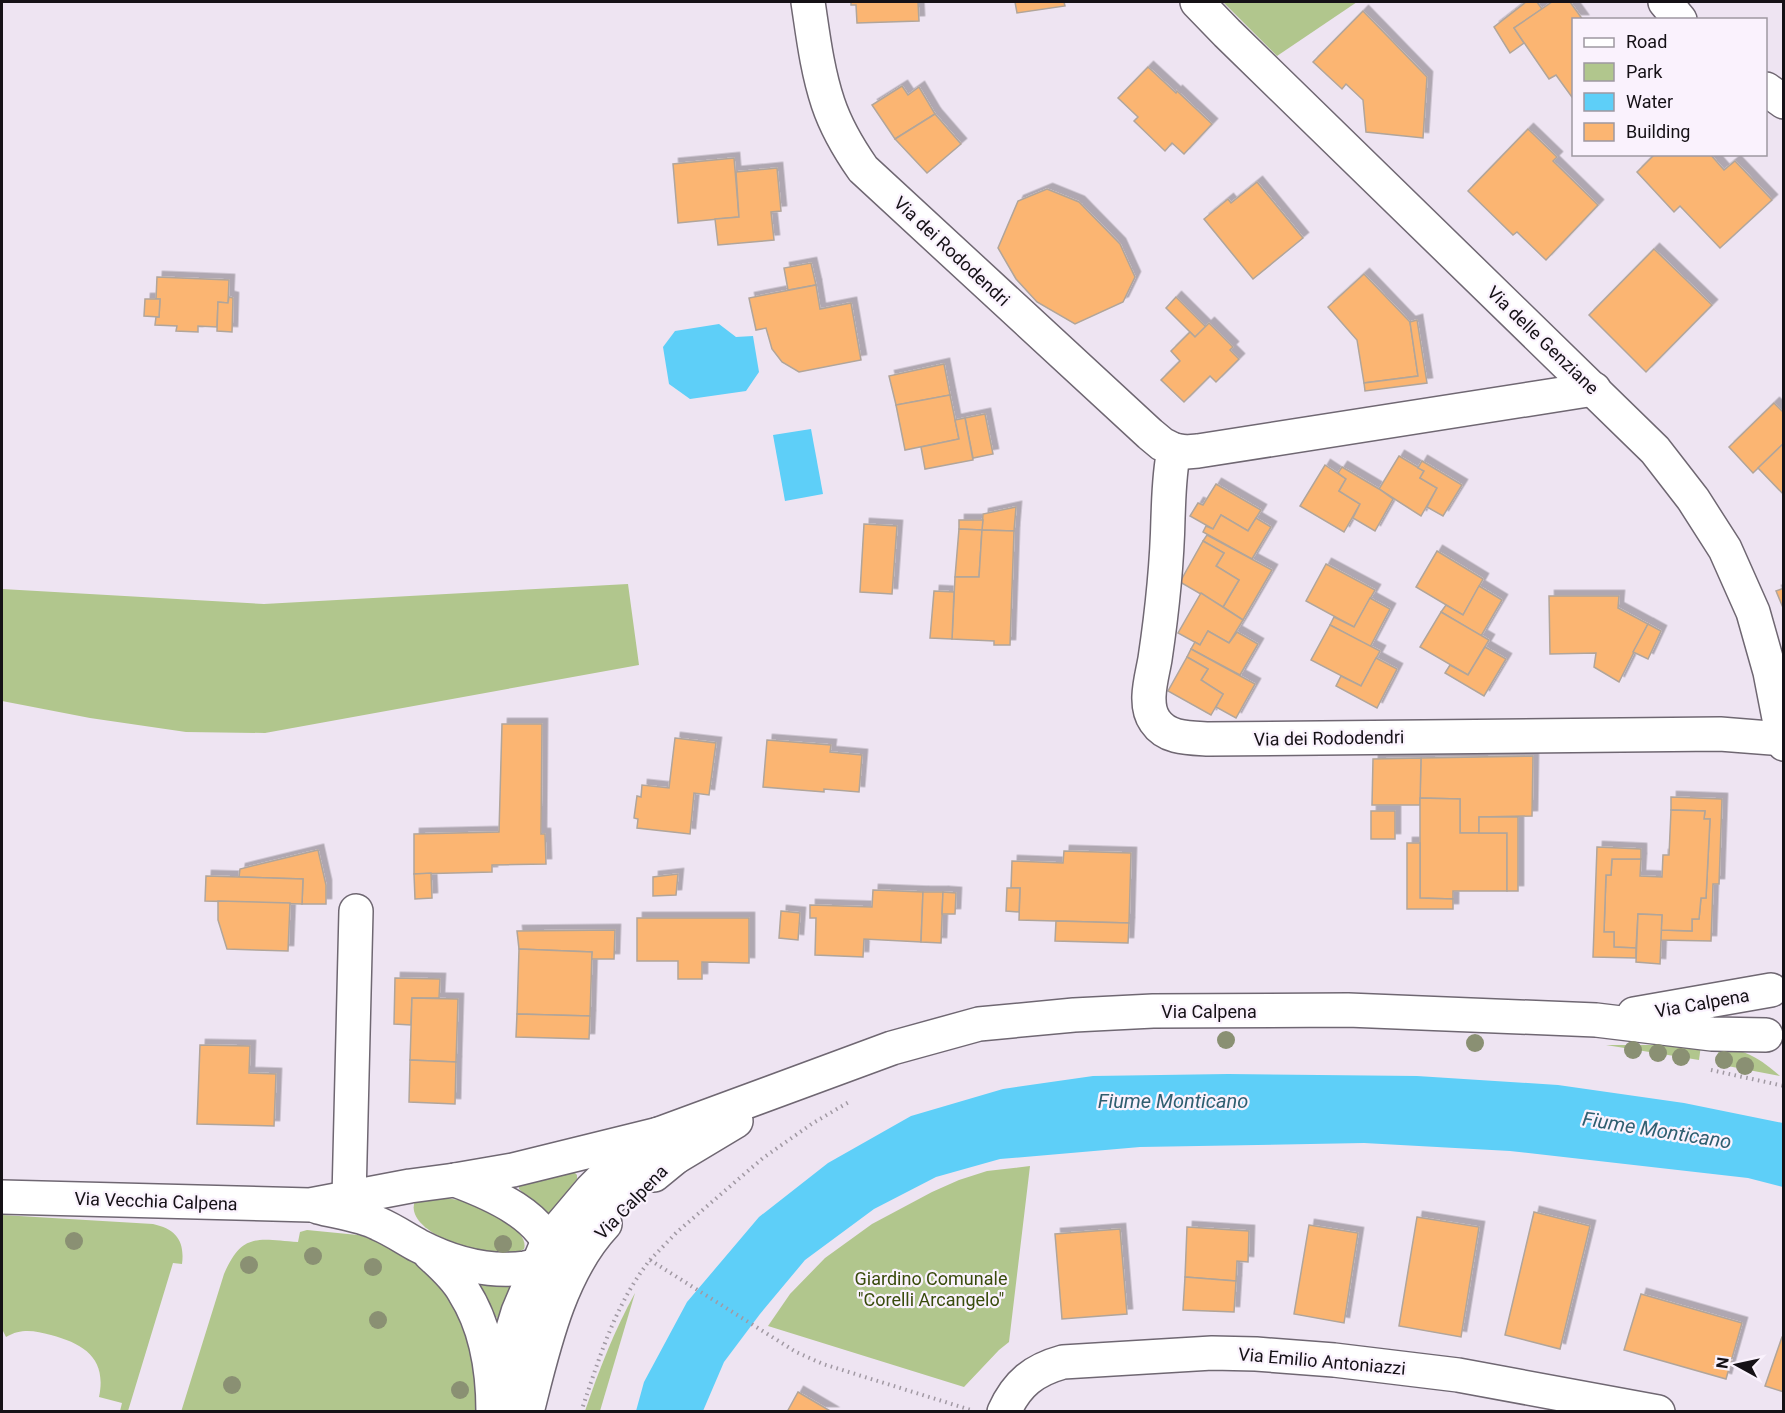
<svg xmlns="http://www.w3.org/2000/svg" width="1785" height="1413" font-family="Roboto,sans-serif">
<defs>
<filter id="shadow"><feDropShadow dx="5.5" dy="-5.5" stdDeviation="0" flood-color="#0004"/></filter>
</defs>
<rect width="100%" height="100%" fill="#eee4f2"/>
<g fill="#b1c68d">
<path d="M1223 2H1357L1277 56Z"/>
<path d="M628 584 639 665 265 733 186 732 90 718 2 701V589L264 604Z"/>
<path d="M1606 1045H1701L1699 1060Z"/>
<path d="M1719 1046C1748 1051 1759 1058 1780 1076L1717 1064Z"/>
<path d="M1030 1166 1009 1342 999 1350 964 1387 768 1326 790 1294 825 1258 872 1224 932 1192 959 1180 987 1171Z"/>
<path d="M573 1171 577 1175V1179L549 1215H547L519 1189V1186L522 1184Z"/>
<path d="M436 1197C449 1198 462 1200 474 1204 488 1210 530 1231 524 1249 500 1265 401 1235 415 1201Z"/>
<path d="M2 1215 153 1224C176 1229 185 1241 182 1264L173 1263 128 1411H120L122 1403 99 1397C107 1359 85 1344 51 1335 35 1331 22 1328 6 1337L2 1329Z"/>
<path d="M307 1230 358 1235 378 1241 422 1267 455 1301 474 1341 480 1411 181 1412 224 1274C242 1232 258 1239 298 1242L300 1232Z"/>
<path d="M477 1283 509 1284 511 1286 498 1320Z"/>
<path d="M635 1293 600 1411H585C599 1370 614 1331 635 1293Z"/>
</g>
<g fill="#5ecff8">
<path d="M719 324 736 337 753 336 759 372 746 391 690 399 669 384 663 347 675 331Z"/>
<path d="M811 429 823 494 785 501 773 435Z"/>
<path d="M1228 1074 1417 1076 1558 1085 1684 1103 1783 1123V1187L1748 1178 1510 1151 1364 1143 1140 1147 1000 1159 936 1177 874 1209 805 1260 760 1314 724 1362 703 1411H636L644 1382 687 1302 759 1217 828 1163 911 1116 1003 1089 1093 1076Z"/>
</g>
<g fill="#fbb572" stroke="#b1a59a" stroke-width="1.5" filter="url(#shadow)">
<path d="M851 2H918L919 21 857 23 856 5H851Z"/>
<path d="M1015 2H1064L1065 6 1017 13Z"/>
<path d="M1526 2H1537L1542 9 1514 28 1524 43 1510 53 1494 27Z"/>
<path d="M1552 2H1570L1583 20H1574V100L1556 75 1549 79 1514 28Z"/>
<path d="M1363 11 1427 77 1423 138 1366 132 1363 100 1346 84 1342 89 1313 62Z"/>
<path d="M1148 67 1176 93 1177 91 1212 124 1184 154 1172 143 1165 151 1134 121 1138 117 1118 98Z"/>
<path d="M902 86 908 95 919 87 935 114 895 139 872 105Z"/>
<path d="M935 114 961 144 927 173 895 139Z"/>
<path d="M1528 129 1557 157 1553 161 1598 205 1546 260 1517 232 1513 235 1468 191Z"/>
<path d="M1655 154H1710L1724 170 1735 161 1772 200 1720 248 1680 206 1674 212 1637 172Z"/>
<path d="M734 158 739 217 678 223 673 164Z"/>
<path d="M777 168 781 211 771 212 774 240 718 245 715 219 739 217 736 172Z"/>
<path d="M1257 182 1303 238 1253 279 1204 219 1228 199 1231 203Z"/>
<path d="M1047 189 1079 202 1120 244 1135 277 1123 302 1075 324 1037 302 1016 279 998 248 1018 201Z"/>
<path d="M1654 249 1712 305 1646 372 1589 315Z"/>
<path d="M811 263 816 285 788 290 784 268Z"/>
<path d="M1364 274 1410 322 1418 376 1364 383 1357 340 1328 307Z"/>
<path d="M157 277 229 280 228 303 218 302 217 327 198 326V332L176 331 177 326 155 325 156 317H159L160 299H156Z"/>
<path d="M816 285 820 309 851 303 861 360 799 372 782 362 772 349 766 328 756 330 749 298Z"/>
<path d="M229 297 233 298 232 332 217 331 218 302 228 303Z"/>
<path d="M1176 297 1206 327 1195 337 1166 308Z"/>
<path d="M145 299H160L159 317 144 316Z"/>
<path d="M1417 320 1427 383 1365 391 1364 383 1418 376 1410 322Z"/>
<path d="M1209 323 1233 347 1230 350 1239 359 1216 382 1210 376 1184 402 1161 380 1180 361 1171 351 1190 332 1195 337Z"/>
<path d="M944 364 950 395 896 405 889 376Z"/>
<path d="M950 395 959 439 905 450 896 405Z"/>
<path d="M1774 403 1784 413V443L1753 473 1729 447Z"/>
<path d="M985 414 993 454 973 458 965 418Z"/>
<path d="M965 418 973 460 925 469 921 447 959 439 955 420Z"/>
<path d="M1784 443V495L1758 468Z"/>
<path d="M1399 456 1424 471 1420 478 1437 488 1421 516 1379 489Z"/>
<path d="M1422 461 1462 485 1443 516 1427 507 1437 488 1420 478 1424 471 1418 468Z"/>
<path d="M1325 465 1346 479 1339 491 1360 504 1344 532 1300 506Z"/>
<path d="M1342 467 1379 489 1393 499 1375 531 1353 518 1360 504 1339 491 1346 479 1338 473Z"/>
<path d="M1216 484 1261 510 1248 531 1221 515 1213 529 1190 516 1198 503 1203 505Z"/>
<path d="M1016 507 1014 531 982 530 983 514Z"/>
<path d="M1221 515 1248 531 1256 518 1271 527 1252 559 1203 532 1206 526 1213 529Z"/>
<path d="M959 520H983L982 530 959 529Z"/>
<path d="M864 524 897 526 892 594 860 592Z"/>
<path d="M959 529 982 530 979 577H955Z"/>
<path d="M982 530 1014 531 1010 645H994V641L952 639 955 577H979Z"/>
<path d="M1207 535 1272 570 1243 620 1223 607 1239 580 1216 566 1224 553 1203 541Z"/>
<path d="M1203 541 1224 553 1216 566 1239 580 1223 607 1180 582Z"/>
<path d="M1437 551 1483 579 1463 615 1416 587Z"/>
<path d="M1326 564 1375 590 1354 627 1306 601Z"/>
<path d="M1479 586 1502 600 1481 636 1441 612 1446 605 1463 615Z"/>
<path d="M1784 588V610L1776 591Z"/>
<path d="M934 591 954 592 952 639 930 638Z"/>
<path d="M1201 593 1243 620 1229 643 1208 631 1200 645 1178 633Z"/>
<path d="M1549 596H1619L1618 608 1648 624 1619 682 1594 667 1596 653 1550 654Z"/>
<path d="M1370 598 1390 609 1370 647 1330 625 1334 617 1354 627Z"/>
<path d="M1441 612 1489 640 1468 675 1420 647Z"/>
<path d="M1648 624 1661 631 1648 659 1633 652Z"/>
<path d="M1330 625 1380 651 1361 686 1311 660Z"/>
<path d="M1208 631 1229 643 1237 632 1258 644 1240 675 1191 649 1195 642 1200 645Z"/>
<path d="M1485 647 1506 659 1484 696 1445 673 1450 665 1468 675Z"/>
<path d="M1191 649 1255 684 1236 718 1216 707 1223 694 1201 680 1208 669 1187 657Z"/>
<path d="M1187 657 1208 669 1201 680 1223 694 1211 715 1168 691Z"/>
<path d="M1376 658 1397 669 1377 708 1336 686 1341 676 1361 686Z"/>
<path d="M502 724H542L541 834H545L546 864 492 865V872L414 874V834L499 832Z"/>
<path d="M675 738 716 743 709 795 694 793 690 834 637 828 638 819 634 818 637 796 641 797 642 785 669 788Z"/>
<path d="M767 740 831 745 830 752 862 755 859 792 824 789V792L763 787Z"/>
<path d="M1533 756 1532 816 1479 817V833H1460V799L1420 798 1421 758Z"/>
<path d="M1421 758 1420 805H1372L1373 759Z"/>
<path d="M1671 797 1722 799 1719 884H1713L1711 941 1660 940 1661 930 1692 931V919H1699L1701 898H1706L1710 819H1704L1705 811 1671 810Z"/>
<path d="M1420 798 1460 799V833H1507V891H1453V899L1420 898Z"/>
<path d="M1671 810 1705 811 1704 819H1710L1706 898H1701L1699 919H1692V931L1661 930 1662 915 1638 914 1636 948 1614 947V932H1604L1606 875H1611L1612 859H1641L1640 876 1662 877 1663 855H1669Z"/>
<rect x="1371" y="811" width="24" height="28"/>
<path d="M1479 817H1518V891H1507V833H1479Z"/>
<path d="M1407 843H1420V898L1453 899V909H1407Z"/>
<path d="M1597 847 1641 849V859H1612L1611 875H1606L1604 932H1614V947L1636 948V958L1593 957Z"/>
<path d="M318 850 326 885V904H302L303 879 239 877 240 869Z"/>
<path d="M1064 851 1131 853 1129 923 1019 920 1020 888H1011L1012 861 1063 863Z"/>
<path d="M431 873 432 898 415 899 414 874Z"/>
<path d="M678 874 676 895 653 896V877Z"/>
<path d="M206 876 303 879 302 904 205 901Z"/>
<path d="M1007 888H1020L1019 912 1006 911Z"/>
<path d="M873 890 923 892 921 942 864 939 863 957 815 955 816 918H810V905L872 907Z"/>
<path d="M923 892H943L941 943 921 942Z"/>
<path d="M943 892 956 893 955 914H942Z"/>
<path d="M218 901 290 903 288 951 227 949 218 920Z"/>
<path d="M781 911 800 913 798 940 779 938Z"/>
<path d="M1638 914 1662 915 1660 964 1636 962Z"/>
<path d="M637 918H749V963L702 962V979H678V961H637Z"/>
<path d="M1056 921 1129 923 1128 943 1055 941Z"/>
<path d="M615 930 614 959H591L592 952 519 949 517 931Z"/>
<path d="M519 949 592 952 590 1016 517 1014Z"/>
<path d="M395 978 440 979 439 998H412L411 1025 394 1024Z"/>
<path d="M412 998 458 999 456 1062 410 1060Z"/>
<path d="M517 1014 590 1016 589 1039 516 1037Z"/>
<path d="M200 1045 250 1046 249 1073 276 1074 274 1126 197 1124Z"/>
<path d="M410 1060 456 1062 455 1104 409 1102Z"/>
<path d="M1534 1212 1590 1226 1560 1349 1505 1335Z"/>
<path d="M1417 1217 1479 1227 1461 1337 1399 1326Z"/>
<path d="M1309 1225 1358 1233 1344 1323 1294 1314Z"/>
<path d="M1187 1227 1249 1231 1248 1262 1237 1261 1236 1281 1185 1277Z"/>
<path d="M1120 1229 1127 1314 1062 1319 1055 1234Z"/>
<path d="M1185 1277 1236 1281 1234 1312 1183 1310Z"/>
<path d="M1641 1294 1742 1323 1726 1379 1624 1350Z"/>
<path d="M1782 1337H1784V1392L1765 1386Z"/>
<path d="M798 1392 832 1412H787Z"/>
</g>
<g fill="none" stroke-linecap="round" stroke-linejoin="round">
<defs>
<g id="minor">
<path d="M808 2C813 35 817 70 828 103 836 127 849 149 863 169L1150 434 1162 444 1174 450C1169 474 1169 494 1168 518 1167 565 1162 612 1155 659 1152 677 1143 704 1155 721 1167 739 1189 738 1209 739L1720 734 1783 739"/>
<path d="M1197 2 1227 33 1655 450 1693 499 1725 549 1753 612 1770 672 1784 744"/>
<path d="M1665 2 1680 20"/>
<path d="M1766 89 1784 102"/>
<path d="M1174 450 1186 452 1198 451 1594 389"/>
<path d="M1634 1014 1771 990"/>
<path d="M654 1175 676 1157 736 1121"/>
<path d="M349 1198 356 911"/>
<path d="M495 1400 507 1348 518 1312 548 1241 591 1190 616 1165 640 1145 659 1134 892 1048 979 1024 1074 1015 1153 1011 1348 1010 1596 1020 1712 1034 1766 1035"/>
<path d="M527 1412C543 1349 559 1273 605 1224"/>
<path d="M1004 1412C1017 1383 1034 1370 1063 1362L1212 1353 1256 1354 1334 1360 1458 1375 1658 1412"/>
</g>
<g id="major">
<path d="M455 1180C490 1193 546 1216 554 1258 555 1263 554 1268 554 1272L523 1359 511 1412"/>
<path d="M2 1197 310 1205 410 1186 455 1180 513 1170 659 1134"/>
<path d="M318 1207C337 1212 362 1215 379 1224 393 1230 406 1239 419 1246 452 1263 488 1273 525 1268 536 1266 550 1262 559 1256 576 1244 587 1223 601 1208 622 1184 649 1171 676 1157"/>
<path d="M430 1254C442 1265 456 1277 464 1292 487 1328 493 1370 493 1412"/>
</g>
</defs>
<use href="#minor" stroke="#6f6772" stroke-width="36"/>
<use href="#major" stroke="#6f6772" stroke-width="36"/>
<g stroke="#a199a3" stroke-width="4" stroke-dasharray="1.5 4.5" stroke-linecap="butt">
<path d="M1711 1070 1784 1086"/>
<path d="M650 1260 677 1232 763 1158 813 1123 849 1102V1101"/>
<path d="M581 1412C599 1359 615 1304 650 1260L796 1352 823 1364 971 1410"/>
</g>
<use href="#minor" stroke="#fff" stroke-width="33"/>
<use href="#major" stroke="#fff" stroke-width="33"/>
</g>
<g fill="#8a9073">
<circle cx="1226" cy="1040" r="9"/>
<circle cx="1475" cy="1043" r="9"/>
<circle cx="1633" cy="1050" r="9"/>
<circle cx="1658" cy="1053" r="9"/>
<circle cx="1681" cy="1057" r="9"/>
<circle cx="1724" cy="1060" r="9"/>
<circle cx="1745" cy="1066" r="9"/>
<circle cx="74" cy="1241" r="9"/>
<circle cx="503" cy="1244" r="9"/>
<circle cx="313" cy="1256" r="9"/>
<circle cx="249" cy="1265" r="9"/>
<circle cx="373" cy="1267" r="9"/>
<circle cx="378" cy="1320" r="9"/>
<circle cx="232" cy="1385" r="9"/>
<circle cx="460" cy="1390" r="9"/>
</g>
<g text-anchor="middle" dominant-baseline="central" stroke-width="4.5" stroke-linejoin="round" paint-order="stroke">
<g font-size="18" fill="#151116" stroke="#faf2fd">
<text transform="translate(952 251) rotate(43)">Via dei Rododendri</text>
<text transform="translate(1543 340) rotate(44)">Via delle Genziane</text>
<text transform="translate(1329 738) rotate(-1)">Via dei Rododendri</text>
<text transform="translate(1702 1003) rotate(-10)">Via Calpena</text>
<text x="1209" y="1011">Via Calpena</text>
<text transform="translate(156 1201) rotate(2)">Via Vecchia Calpena</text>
<text transform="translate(631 1202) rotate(-46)">Via Calpena</text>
<text transform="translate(1322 1361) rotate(5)">Via Emilio Antoniazzi</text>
</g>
<g font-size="18" fill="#384b0b" stroke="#faf2fd">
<text x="931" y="1278">Giardino Comunale<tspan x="931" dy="21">"Corelli Arcangelo"</tspan></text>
</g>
<g font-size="20" font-style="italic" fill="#2f5e70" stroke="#faf2fd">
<text x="1173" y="1101">Fiume Monticano</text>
<text transform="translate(1657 1130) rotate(9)">Fiume Monticano</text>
</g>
</g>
<rect width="1785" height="1413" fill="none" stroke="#151116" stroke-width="6"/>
<rect x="1572" y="18" width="195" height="138" fill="#faf2fd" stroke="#9e98a1" stroke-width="1.5"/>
<rect x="1584" y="38" width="30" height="9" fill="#ffffff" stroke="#9e98a1" stroke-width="1.5"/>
<text x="1626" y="48" font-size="18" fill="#151116">Road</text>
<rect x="1584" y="63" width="30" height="18" fill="#b1c68d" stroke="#9e98a1" stroke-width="1.5"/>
<text x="1626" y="78" font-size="18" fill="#151116">Park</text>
<rect x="1584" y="93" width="30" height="18" fill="#5ecff8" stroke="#9e98a1" stroke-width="1.5"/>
<text x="1626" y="108" font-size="18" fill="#151116">Water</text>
<rect x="1584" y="123" width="30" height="18" fill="#fbb572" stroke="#9e98a1" stroke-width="1.5"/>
<text x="1626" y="138" font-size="18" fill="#151116">Building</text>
<g transform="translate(1737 1365) rotate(278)" stroke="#faf2fd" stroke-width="4.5" paint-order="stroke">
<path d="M0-4.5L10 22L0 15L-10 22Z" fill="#151116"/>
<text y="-9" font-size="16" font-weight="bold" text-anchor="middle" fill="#151116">N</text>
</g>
</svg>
